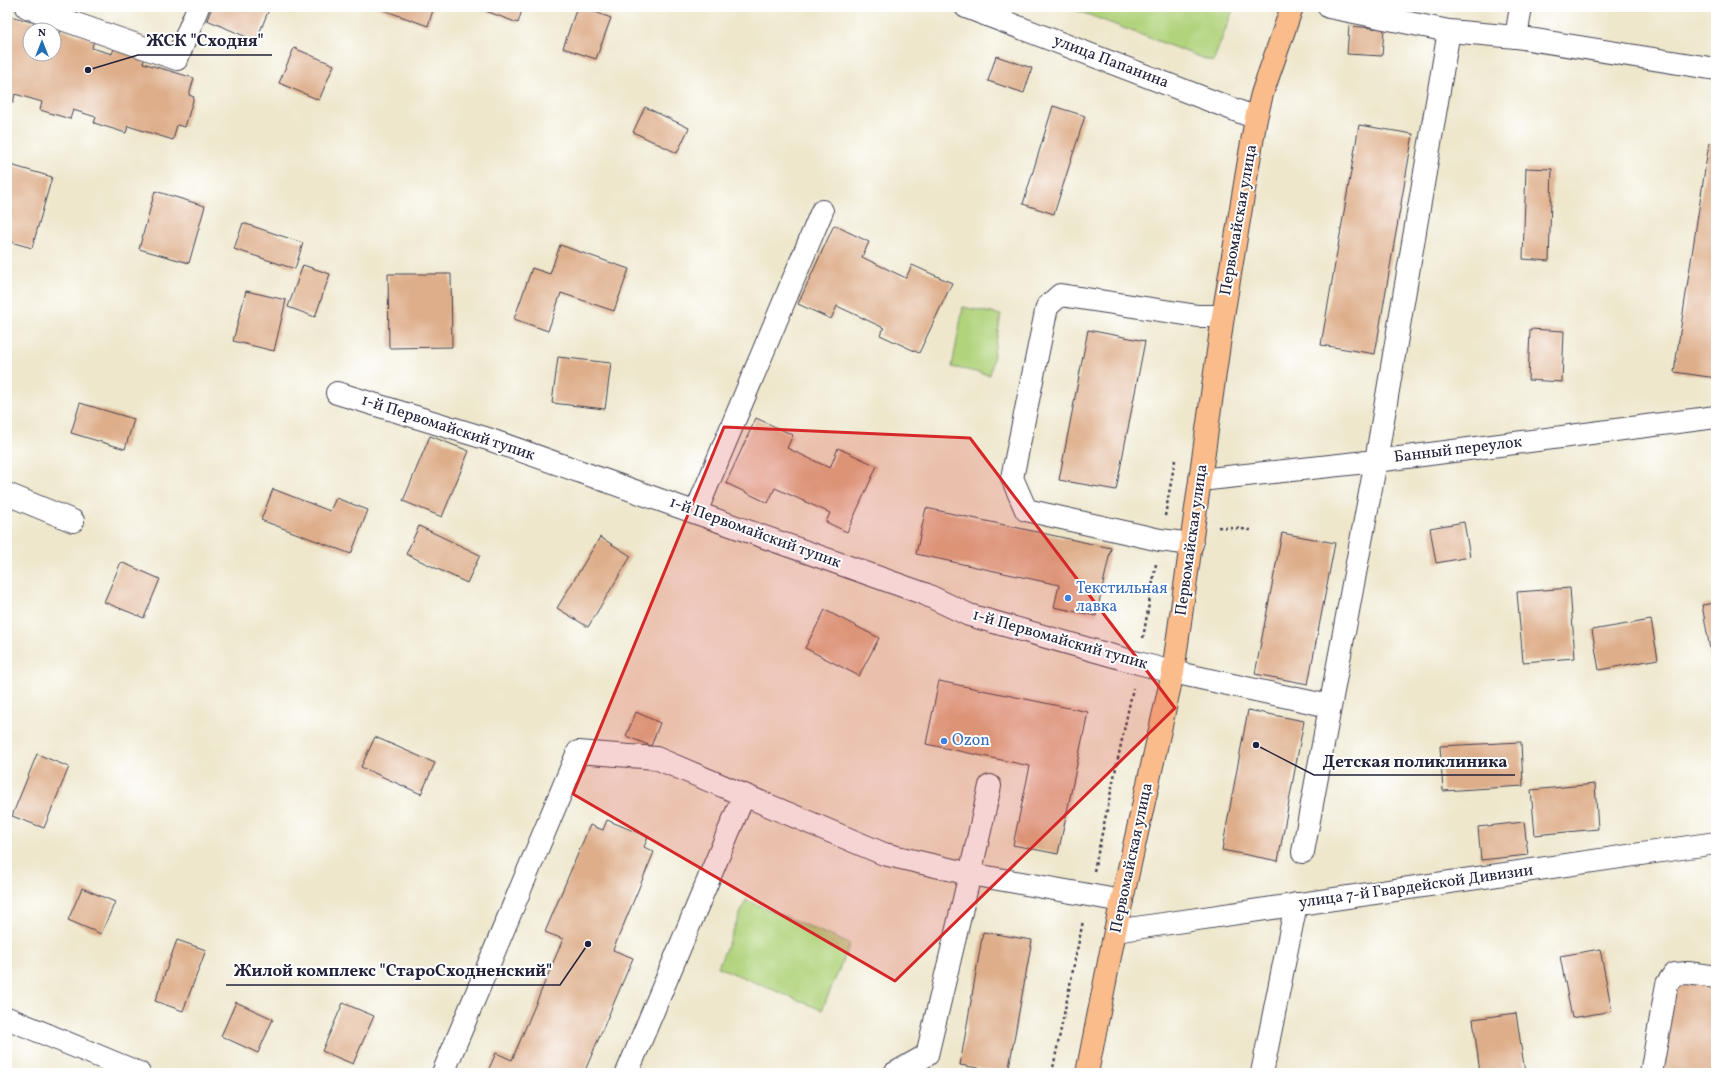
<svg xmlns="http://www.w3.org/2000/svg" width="1723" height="1080" font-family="Vollkorn,serif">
<rect width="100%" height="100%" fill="#fff"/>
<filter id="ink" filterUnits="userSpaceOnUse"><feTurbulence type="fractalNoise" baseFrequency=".025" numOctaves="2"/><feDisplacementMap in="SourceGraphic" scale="8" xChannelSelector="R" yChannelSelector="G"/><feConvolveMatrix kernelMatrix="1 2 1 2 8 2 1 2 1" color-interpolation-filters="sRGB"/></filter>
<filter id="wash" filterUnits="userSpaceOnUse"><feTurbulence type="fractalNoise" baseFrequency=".012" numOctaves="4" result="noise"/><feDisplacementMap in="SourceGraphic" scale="16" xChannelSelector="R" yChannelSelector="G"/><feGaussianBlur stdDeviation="0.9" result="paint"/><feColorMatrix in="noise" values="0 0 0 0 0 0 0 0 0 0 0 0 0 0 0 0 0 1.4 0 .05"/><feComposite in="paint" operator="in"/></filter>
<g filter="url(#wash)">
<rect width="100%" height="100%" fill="#eee7cc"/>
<g fill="#b1d37c" stroke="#6a7a5c">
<path d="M1068 7H1234L1213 62Z"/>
<path d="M963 307 1001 315 990 375 952 367Z"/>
<path d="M746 900 850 944 822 1010 718 967Z"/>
</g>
<g id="blocks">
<g fill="#deae8a">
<path d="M212 7H270L256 41 207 20Z"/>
<path d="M375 7H434L428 26Z"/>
<path d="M475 7H523L518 23Z"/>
<path d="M577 7H582L611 18 596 59 563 48Z"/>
<path d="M7 15 38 24 36 30H30V54H54V37L58 38 61 30 94 40 92 48 112 54 115 46 146 55 143 63 194 78 189 95 194 97 185 127 177 125 173 140 128 126 126 133 94 123 96 117 73 110 70 119 40 110 42 102 15 94 13 103 7 101Z"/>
<path d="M1349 26 1384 29 1382 56 1347 54Z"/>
<path d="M294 48 334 65 319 100 279 83Z"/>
<path d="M996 56 1032 68 1024 93 988 81Z"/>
<path d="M1053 106 1085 116 1054 214 1023 204Z"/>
<path d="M645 107 689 128 677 153 633 132Z"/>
<path d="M1359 125 1413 134 1375 354 1321 345Z"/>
<path d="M1709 143 1716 144V378L1674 372Z"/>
<path d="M7 164 52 177 32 248 7 241Z"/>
<path d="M1526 168 1552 169 1549 261 1523 259Z"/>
<path d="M155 191 205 206 189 263 139 249Z"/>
<path d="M243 223 303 243 295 269 234 249Z"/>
<path d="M834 225 869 242 862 257 906 278 912 265 952 283 919 353 880 335 884 328 837 306 831 319 798 304Z"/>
<path d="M560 245 629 269 614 311 561 293 548 331 514 319 532 268 550 274Z"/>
<path d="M303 265 330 274 315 317 288 307Z"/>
<path d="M388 274H451L452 347 389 348Z"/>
<path d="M246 291 286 300 274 351 233 341Z"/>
<path d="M1530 329 1564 331 1562 382 1528 380Z"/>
<path d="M1088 330 1145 341 1116 490 1059 480Z"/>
<path d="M558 357 611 363 605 409 552 403Z"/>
<path d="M80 403 134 419 125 449 71 433Z"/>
<path d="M756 418 793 435 787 448 830 468 838 448 877 466 847 532 826 522 830 513 775 488 768 503 726 483Z"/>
<path d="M430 436 469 451 442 517 403 501Z"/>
<path d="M273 489 330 511 336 498 368 510 351 554 261 520Z"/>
<path d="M926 508 1111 548 1096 616 1054 607 1059 585 916 554Z"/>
<path d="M1464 522 1470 557 1436 563 1430 528Z"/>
<path d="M419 526 480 555 467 583 406 554Z"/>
<path d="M1282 533 1335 543 1308 684 1255 674Z"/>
<path d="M600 537 631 556 588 627 557 608Z"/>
<path d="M121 562 160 579 144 618 104 602Z"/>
<path d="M1570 588 1575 658 1523 662 1517 592Z"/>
<path d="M1716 603V665L1713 666 1702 605Z"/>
<path d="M825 610 879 638 859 676 805 648Z"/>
<path d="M1651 620 1658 659 1599 670 1592 630Z"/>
<path d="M939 681 1088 712 1058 854 1013 845 1030 766 926 744Z"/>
<path d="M1248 710 1304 721 1278 861 1222 850Z"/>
<path d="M636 712 660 723 651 746 626 736Z"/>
<path d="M375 737 435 763 421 794 361 767Z"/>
<path d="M1521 742 1523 786 1443 791 1440 746Z"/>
<path d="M37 754 69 767 44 828 12 816Z"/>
<path d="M1595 784 1598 829 1535 835 1531 790Z"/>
<path d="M607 820 648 837 644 847 654 852 613 950 633 958 584 1073H487L496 1053 512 1060 563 939 545 932 590 825 603 830Z"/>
<path d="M1524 822 1528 855 1481 860 1478 827Z"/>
<path d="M82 888 115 902 101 934 68 920Z"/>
<path d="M983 932 1032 940 1008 1073 960 1065Z"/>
<path d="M177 940 206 950 183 1011 155 1001Z"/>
<path d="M1600 949 1612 1011 1572 1018 1560 956Z"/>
<path d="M1672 980 1716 987V1073H1656Z"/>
<path d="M236 1002 273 1019 258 1053 221 1036Z"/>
<path d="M343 1003 374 1016 353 1064 322 1051Z"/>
<path d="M1516 1013 1525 1072 1480 1073 1473 1019Z"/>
</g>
</g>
</g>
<g filter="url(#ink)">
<use href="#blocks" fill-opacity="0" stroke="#414051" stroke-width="1"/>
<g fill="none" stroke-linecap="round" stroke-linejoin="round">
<defs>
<g id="minor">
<path d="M27 7 177 59 198 7"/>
<path d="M966 7 1256 118"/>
<path d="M1329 7 1449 31 1516 37 1521 7"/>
<path d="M1516 37 1716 69"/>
<path d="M337 393 488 439 925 594 969 615 1138 663 1173 672 1329 706"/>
<path d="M1200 480 1376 461 1716 417"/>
<path d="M7 494 73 521"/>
<path d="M696 512 822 211"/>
<path d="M1192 544 1160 540 1026 510 1012 478 1047 307 1060 295 1198 316H1223"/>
<path d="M990 786 970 874 1122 901"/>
<path d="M1303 852 1376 461 1449 31"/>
<path d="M1115 931 1716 843"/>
<path d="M7 1018 139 1073"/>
<path d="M443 1073 578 752 656 758 884 854 970 874 927 1055 895 1073"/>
<path d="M627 1073 744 795"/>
<path d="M1262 1073 1296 904"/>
<path d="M1651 1073 1667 984 1674 974 1688 973 1716 977"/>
</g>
<path id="major" d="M1087 1073 1115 931 1173 672 1223 316 1256 118 1262 94 1292 7"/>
</defs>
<use href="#minor" stroke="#414051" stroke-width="24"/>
<use href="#major" stroke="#414051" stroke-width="24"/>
<g stroke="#414051" stroke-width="2.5" stroke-dasharray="3 3" stroke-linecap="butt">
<path d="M1165 516 1175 460"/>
<path d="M1218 527 1252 530"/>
<path d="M1143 638 1156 564"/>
<path d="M1094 871 1133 688"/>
<path d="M1052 1073 1083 921"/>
</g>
<use href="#minor" stroke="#fff" stroke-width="22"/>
<use href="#major" stroke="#f9bc8a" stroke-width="22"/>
</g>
</g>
<path fill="#d62828" fill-opacity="0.2" stroke="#d62828" stroke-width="3" stroke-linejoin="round" d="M724 427 970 438 1175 708 895 981 573 794Z"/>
<g fill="#3f7fe0" stroke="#fff" stroke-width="1.5">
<circle cx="1068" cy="598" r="4"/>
<circle cx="944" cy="741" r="4"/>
</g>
<g text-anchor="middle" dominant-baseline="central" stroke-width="4" stroke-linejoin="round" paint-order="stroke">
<g font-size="16" fill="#22223b" stroke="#fff">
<text transform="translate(1111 62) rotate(21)">улица Папанина</text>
<text transform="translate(1239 220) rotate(-80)">Первомайская улица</text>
<text transform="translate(448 428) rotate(18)">1-й Первомайский тупик</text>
<text transform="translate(1458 450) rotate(-7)">Банный переулок</text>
<text transform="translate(755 533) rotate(20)">1-й Первомайский тупик</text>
<text transform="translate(1192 540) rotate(-82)">Первомайская улица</text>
<text transform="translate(1060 640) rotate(16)">1-й Первомайский тупик</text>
<text transform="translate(1132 858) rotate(-78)">Первомайская улица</text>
<text transform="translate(1416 887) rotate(-8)">улица 7-й Гвардейской Дивизии</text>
</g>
<g font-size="16" fill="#366cbe" stroke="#fff" text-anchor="start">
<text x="1076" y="589">Текстильная<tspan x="1076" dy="18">лавка</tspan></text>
<text x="952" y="741">Ozon</text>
</g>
</g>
<path fill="none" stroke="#22223b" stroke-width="1.5" d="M88 70L138 55H272M1256 745L1314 775H1515M588 944L560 985H226"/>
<g fill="#22223b" stroke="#fff" stroke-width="1.5">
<circle cx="88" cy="70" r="4"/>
<circle cx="1256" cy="745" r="4"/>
<circle cx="588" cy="944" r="4"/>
</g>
<g font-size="17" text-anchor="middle" font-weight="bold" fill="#22223b" stroke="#fff" stroke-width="4" stroke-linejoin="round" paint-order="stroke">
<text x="205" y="46">ЖСК "Сходня"</text>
<text x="1415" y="767">Детская поликлиника</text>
<text x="393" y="976">Жилой комплекс "СтароСходненский"</text>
</g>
<rect width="1723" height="1080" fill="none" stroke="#fff" stroke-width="24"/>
<g transform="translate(42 42)"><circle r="19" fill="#ffffff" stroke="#a7a7b1"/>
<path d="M0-3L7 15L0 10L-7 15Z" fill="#1f6fb2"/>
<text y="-6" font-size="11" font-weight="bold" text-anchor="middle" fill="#22223b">N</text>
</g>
</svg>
